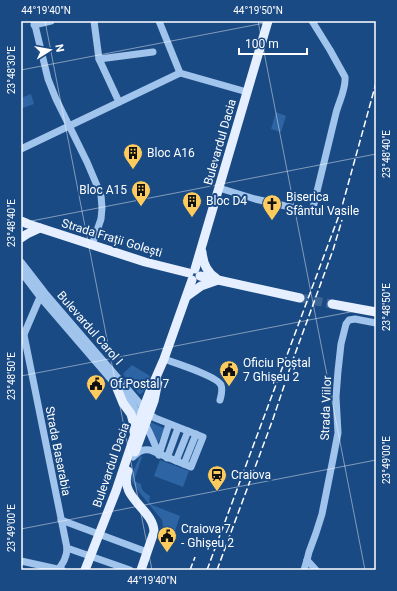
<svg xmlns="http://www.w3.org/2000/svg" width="397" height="591" font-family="Roboto,sans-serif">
<rect width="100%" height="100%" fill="#1a4a84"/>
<g fill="#2d64a3">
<path d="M31 94 34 104 23 108 21 103V98Z"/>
<path d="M276 112 286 116 281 132 271 129Z"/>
<path d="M132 365 150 376 145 390 141 394H139L123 374Z"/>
<path d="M150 422 164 428V430L159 441H157V440L149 425Z"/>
<path d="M141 456 142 457 134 481 141 484C141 490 145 493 150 496L149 502 152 505 180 516 174 534 160 538 163 527 162 520 139 492 131 480V477L139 458Z"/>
<path d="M160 460 189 471 183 487 154 476Z"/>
</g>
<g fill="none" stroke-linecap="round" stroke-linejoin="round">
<path stroke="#3c6596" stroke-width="9" stroke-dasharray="9 4.5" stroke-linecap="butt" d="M300 298 332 304"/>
<g stroke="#a0c4eb" stroke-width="7">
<path d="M34 21 48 79 56 99 87 162 101 195 102 208 101 219 92 245"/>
<path d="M94 21 99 59 119 102"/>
<path d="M159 21 180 73"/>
<path d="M34 25 51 21"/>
<path d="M99 59 153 52"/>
<path d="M21 149 180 73 247 92"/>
<path d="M219 188 255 199 312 212C320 179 328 146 336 113 339 101 346 90 345 77L330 50 312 21"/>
<path d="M21 262 45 293 149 414 155 418 203 437 191 467 150 450C141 449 139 452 133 457"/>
<path d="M21 272 40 297 132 404C145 422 151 434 159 455"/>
<path d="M24 335 67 548C67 557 63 563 58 570"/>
<path d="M22 339 40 297 43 294"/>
<path d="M164 359C175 363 217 376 221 385 223 390 221 396 220 400"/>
<path d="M159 455 169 424"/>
<path d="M167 458 178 428"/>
<path d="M176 461 188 431"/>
<path d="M184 464 196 434"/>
<path d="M61 520 147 552"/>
<path d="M67 548 130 570"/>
<path d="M307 560 316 570"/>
<path d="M21 561 62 570"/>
<path d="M304 570 307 560 309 552 316 533 322 514 333 459 338 433 336 397 338 371 341 344 346 324 349 320 355 319 376 323"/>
</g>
<g stroke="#e5efff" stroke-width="9">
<path d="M21 221 28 224 145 262 189 273"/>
<path d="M21 238 27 234 40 228"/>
<path d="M202 252C203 263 206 272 216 278"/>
<path d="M195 269 268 21"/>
<path d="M200 276 300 298"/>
<path d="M187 296 201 286 218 280"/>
<path d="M332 304 376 312"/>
<path d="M116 386 123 403 131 414 134 425V432"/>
<path d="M135 452 154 401 158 381"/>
<path d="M128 471C118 498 154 509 154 532L141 570"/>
<path d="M85 570 116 491 144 407 150 391 164 359 192 280"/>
</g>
<g stroke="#fff" stroke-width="1.5" stroke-dasharray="7 3" stroke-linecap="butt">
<path d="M190 570 195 557"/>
<path d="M207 570 341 210 376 83"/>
<path d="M217 570 273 419 291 365 333 250 342 220"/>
</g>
</g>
<path fill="none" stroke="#fff" stroke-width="1" stroke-opacity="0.45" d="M45 21 152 570M258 21 365 570M21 70 275 21M21 223 376 154M21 376 376 307M21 529 376 460"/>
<defs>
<symbol id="building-pin" viewBox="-11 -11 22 30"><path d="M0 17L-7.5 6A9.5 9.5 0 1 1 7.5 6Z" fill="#fdcc5c" stroke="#1a4a84"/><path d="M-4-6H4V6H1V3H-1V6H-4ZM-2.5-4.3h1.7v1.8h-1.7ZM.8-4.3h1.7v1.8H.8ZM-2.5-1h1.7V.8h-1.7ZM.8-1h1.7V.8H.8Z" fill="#111"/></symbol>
<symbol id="church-pin" viewBox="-11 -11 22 30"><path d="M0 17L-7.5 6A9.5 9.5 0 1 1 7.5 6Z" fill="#fdcc5c" stroke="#1a4a84"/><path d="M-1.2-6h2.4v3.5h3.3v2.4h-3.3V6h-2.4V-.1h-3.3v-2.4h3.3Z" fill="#111"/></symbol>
<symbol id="civic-pin" viewBox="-11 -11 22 30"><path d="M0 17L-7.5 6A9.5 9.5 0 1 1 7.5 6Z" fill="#fdcc5c" stroke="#1a4a84"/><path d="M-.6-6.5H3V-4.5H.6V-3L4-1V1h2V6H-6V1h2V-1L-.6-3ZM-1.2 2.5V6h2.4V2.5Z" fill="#111"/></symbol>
<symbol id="station-pin" viewBox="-11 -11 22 30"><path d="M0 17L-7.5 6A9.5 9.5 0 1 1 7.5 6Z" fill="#fdcc5c" stroke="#1a4a84"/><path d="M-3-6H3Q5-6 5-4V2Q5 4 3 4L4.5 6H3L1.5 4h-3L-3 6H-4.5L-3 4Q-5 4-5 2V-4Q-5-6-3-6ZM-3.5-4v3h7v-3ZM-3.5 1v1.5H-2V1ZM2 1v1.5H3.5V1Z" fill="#111"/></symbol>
</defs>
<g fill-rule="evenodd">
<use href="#building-pin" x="122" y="142" width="22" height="30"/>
<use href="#building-pin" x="130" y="179" width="22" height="30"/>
<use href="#building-pin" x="181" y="190" width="22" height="30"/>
<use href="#church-pin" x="261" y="193" width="22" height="30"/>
<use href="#civic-pin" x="218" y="359" width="22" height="30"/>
<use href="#civic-pin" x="85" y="373" width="22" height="30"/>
<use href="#station-pin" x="206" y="464" width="22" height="30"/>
<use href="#civic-pin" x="156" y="525" width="22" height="30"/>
</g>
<g text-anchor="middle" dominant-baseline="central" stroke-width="4" stroke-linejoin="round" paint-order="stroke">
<g font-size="12" fill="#fff" stroke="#1a4a84">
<text transform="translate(220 142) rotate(-74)">Bulevardul Dacia</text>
<text transform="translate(112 238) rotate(17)">Strada Frații Golești</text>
<text transform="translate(90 328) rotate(49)">Bulevardul Carol I</text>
<text transform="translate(326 408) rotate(-88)">Strada Viilor</text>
<text transform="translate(58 451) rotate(79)">Strada Basarabia</text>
<text transform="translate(111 465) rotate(-71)">Bulevardul Dacia</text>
</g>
<g font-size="12" fill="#fff" stroke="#1a4a84" text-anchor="start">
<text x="147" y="153">Bloc A16</text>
<text x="127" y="190" text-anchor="end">Bloc A15</text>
<text x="286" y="197">Biserica<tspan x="286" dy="14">Sfântul Vasile</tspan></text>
<text x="206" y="201">Bloc D4</text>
<text x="243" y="363">Oficiu Poștal<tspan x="243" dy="14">7 Ghișeu 2</tspan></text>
<text x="110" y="384">Of.Postal 7</text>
<text x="231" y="475">Craiova</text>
<text x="181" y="529">Craiova 7<tspan x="181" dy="14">- Ghișeu 2</tspan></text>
</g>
</g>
<rect width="397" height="591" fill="none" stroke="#1a4a84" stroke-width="44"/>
<g transform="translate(50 50) rotate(79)" stroke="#1a4a84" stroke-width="3" paint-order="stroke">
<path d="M0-3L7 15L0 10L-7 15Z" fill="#ffffff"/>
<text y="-6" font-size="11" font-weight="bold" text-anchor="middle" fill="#ffffff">N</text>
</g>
<path d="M239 48v6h68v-6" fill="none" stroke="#ffffff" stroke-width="2"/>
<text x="245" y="48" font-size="12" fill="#ffffff" stroke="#1a4a84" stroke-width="3" paint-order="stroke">100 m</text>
<rect x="22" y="22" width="353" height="547" fill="none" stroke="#fff" stroke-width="1.5"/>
<g font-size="10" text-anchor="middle" fill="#fff">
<text x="46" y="14">44°19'40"N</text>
<text x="258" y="14">44°19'50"N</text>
<text transform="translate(11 70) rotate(-90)" y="4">23°48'30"E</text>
<text transform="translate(386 154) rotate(-90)" y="4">23°48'40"E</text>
<text transform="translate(11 223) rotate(-90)" y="4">23°48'40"E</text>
<text transform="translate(386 307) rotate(-90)" y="4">23°48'50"E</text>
<text transform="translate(11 376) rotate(-90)" y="4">23°48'50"E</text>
<text transform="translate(386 460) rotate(-90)" y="4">23°49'00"E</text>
<text transform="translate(11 528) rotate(-90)" y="4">23°49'00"E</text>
<text x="152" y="584">44°19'40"N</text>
</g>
</svg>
